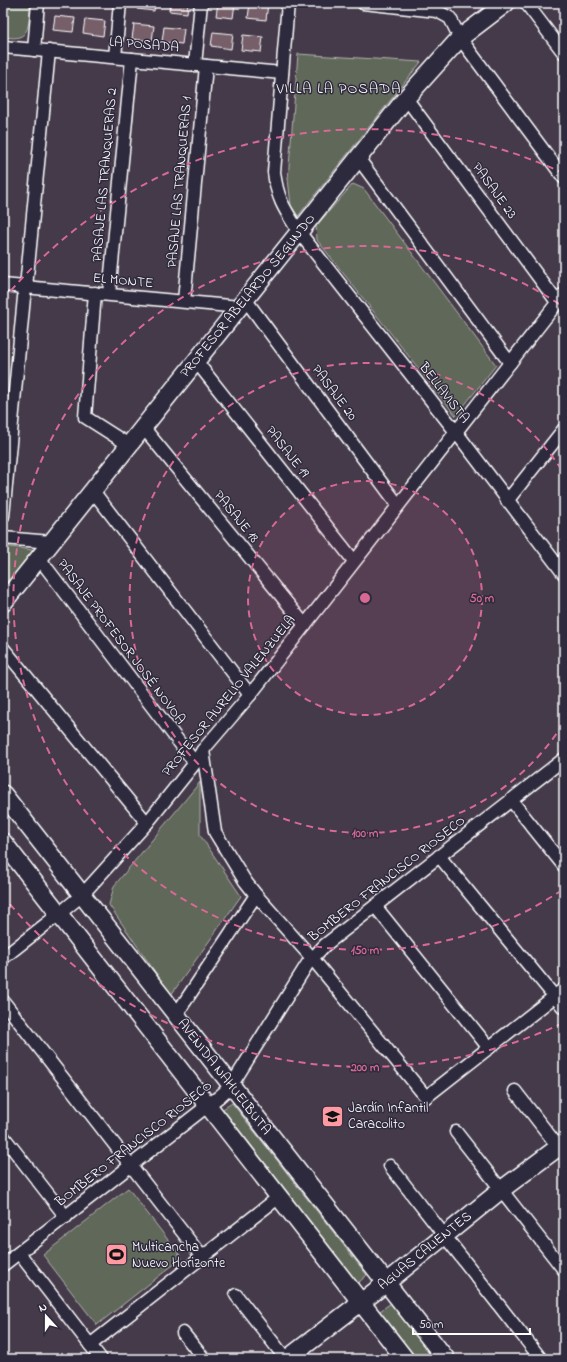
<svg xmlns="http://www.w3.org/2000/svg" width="567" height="1362" font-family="'Indie Flower',sans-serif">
<rect width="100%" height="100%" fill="#453a4a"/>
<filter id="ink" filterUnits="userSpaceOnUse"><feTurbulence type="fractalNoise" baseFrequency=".025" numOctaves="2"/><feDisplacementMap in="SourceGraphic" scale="8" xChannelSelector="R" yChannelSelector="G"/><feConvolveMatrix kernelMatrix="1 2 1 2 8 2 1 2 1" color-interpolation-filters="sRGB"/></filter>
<g filter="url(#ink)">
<g fill="#61685a" stroke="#b0b4ac">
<path d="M3 3H30C29 13 31 34 19 37 14 39 8 37 3 37Z"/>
<path d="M298 54 421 62 298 216 291 205 288 179Z"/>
<path d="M353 184 364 189 496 365 456 416 317 240 316 226Z"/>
<path d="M3 546 33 550 3 588Z"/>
<path d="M200 782V835L241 896 171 995 109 905 114 886Z"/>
<path d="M232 1103 367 1275 358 1283 223 1109Z"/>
<path d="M128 1188 182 1258 97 1325 43 1255Z"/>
<path d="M391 1303 434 1359H417L380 1311Z"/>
</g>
<g fill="#775f6a" stroke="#fff">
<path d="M138 3H155L154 11 137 9Z"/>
<path d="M170 3H188L187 13 169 11Z"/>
<path d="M218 3H235L233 18 216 16Z"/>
<path d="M250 3H268L266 20 248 18Z"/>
<path d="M55 16 75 18 73 32 53 30Z"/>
<path d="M85 19 105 21 103 36 83 33Z"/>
<path d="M134 24 154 26 152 41 132 39Z"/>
<path d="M164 27 184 29 182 44 162 42Z"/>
<path d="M213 32 233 34 231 49 211 46Z"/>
<path d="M243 35 263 37 261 52 241 50Z"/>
</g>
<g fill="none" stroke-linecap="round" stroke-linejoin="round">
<defs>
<g id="street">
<path d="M288 3 274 172C277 199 285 210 299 232L456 432 564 574"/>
<path d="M363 3 437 11 450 18 460 38 564 178"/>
<path d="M526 3 564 53"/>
<path d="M3 47 282 73"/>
<path d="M34 50 38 3"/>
<path d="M115 57 120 3"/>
<path d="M195 65 201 3"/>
<path d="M406 98 557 302"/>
<path d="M358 158 510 363"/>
<path d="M3 285 240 307"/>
<path d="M26 287 49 51"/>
<path d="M95 293 85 417 129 445"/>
<path d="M109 294 132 59"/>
<path d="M245 299 398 505"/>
<path d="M184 301 206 66"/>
<path d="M196 361 354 561"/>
<path d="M143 427 305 625"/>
<path d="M93 491 250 695"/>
<path d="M507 501 564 429"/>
<path d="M3 516 25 287"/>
<path d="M3 538 51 542"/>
<path d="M39 558 195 763"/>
<path d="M3 648 147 823"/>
<path d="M203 750 215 832 245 881 256 895 312 958 426 1097 564 989"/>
<path d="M511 800 564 866"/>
<path d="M439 856 564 1008"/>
<path d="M375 906 489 1048"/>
<path d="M3 958 59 914 82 895 147 823 195 763 203 750 250 695 564 294"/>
<path d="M3 1001 202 1257"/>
<path d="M176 1015 256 895"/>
<path d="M515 1091 563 1153"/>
<path d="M456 1132 564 1270"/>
<path d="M3 1136 66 1217"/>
<path d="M390 1166 541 1359"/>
<path d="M19 1253 101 1359"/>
<path d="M3 1265 220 1096 231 1086 308 963 325 945 564 759"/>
<path d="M236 1295 286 1359"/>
<path d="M183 1333 204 1359"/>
<path d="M90 1345 279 1197"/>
</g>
<g id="secondary">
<path d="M3 603 406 98 460 38 506 3"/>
<path d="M3 794 446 1359"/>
<path d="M3 842 405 1359"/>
<path d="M287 1359 386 1283 501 1190 564 1143"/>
</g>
</defs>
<use href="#street" stroke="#fff" stroke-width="15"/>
<use href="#secondary" stroke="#fff" stroke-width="20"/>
<use href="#street" stroke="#2f2a3d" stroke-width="12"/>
<use href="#secondary" stroke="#2f2a3d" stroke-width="17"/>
</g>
</g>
<circle cx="365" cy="598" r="117" fill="#d76994" fill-opacity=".12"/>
<g fill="none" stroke="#d76994" stroke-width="2" stroke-dasharray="7 5">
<circle cx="365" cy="598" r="117"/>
<path d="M563 724A235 235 0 1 1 563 472"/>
<path d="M562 890A352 352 0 1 1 562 306"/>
<path d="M563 1023A469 469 0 0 1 3 896M3 300A469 469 0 0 1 563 173"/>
</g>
<defs>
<symbol id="school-square" viewBox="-11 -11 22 22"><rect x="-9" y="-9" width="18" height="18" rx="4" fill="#ff9aa2" stroke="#2f2a3d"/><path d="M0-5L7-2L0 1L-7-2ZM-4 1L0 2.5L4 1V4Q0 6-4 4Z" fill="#111"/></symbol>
<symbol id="stadium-square" viewBox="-11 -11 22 22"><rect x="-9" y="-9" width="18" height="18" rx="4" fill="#ff9aa2" stroke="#2f2a3d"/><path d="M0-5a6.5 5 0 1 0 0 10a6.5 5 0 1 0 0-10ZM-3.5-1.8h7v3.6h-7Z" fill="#111"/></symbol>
</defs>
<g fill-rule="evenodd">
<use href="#school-square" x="320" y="1104" width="25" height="25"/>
<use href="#stadium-square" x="104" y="1242" width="25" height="25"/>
</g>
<g text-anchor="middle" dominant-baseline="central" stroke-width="3" stroke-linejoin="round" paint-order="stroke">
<g font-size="14" fill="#fff" stroke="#2f2a3d">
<text transform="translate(144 45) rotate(5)">LA POSADA</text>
<text transform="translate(105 175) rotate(-85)">PASAJE LAS TRANQUERAS 2</text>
<text transform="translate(180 182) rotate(-85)">PASAJE LAS TRANQUERAS 1</text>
<text transform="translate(494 191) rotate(54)">PASAJE 23</text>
<text transform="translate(123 281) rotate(5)">EL MONTE</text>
<text transform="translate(248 296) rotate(-51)">PROFESOR ABELARDO SEGUNDO</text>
<text transform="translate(334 393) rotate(53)">PASAJE 20</text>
<text transform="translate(444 393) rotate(52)">BELLAVISTA</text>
<text transform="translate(287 452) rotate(52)">PASAJE 19</text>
<text transform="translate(236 517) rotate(51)">PASAJE 18</text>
<text transform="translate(121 642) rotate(53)">PASAJE PROFESOR JOSÉ NOVOA</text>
<text transform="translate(229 696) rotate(-51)">PROFESOR AURELIO VALENZUELA</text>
<text transform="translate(387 879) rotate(-38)">BOMBERO FRANCISCO RIOSECO</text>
<text transform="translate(224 1077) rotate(52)">AVENIDA NAHUELBUTA</text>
<text transform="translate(134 1144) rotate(-38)">BOMBERO FRANCISCO RIOSECO</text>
<text transform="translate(425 1251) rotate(-39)">AGUAS CALIENTES</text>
</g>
<g font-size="14" fill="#fff" stroke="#2f2a3d" text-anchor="start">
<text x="348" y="1108">Jardín Infantil<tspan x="348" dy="16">Caracolito</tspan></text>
<text x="132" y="1247">Multicancha<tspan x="132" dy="16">Nuevo Horizonte</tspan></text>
</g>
<g font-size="15" letter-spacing="1" fill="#fff" stroke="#2f2a3d">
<text x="339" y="89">VILLA LA POSADA</text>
</g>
</g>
<circle cx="365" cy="598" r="6" fill="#d76994" stroke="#2f2a3d" stroke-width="2"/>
<g font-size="12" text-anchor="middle" font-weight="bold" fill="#d76994" stroke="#2f2a3d" stroke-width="3" stroke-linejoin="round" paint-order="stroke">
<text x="482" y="602">50 m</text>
<text x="365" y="837">100 m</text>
<text x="365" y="954">150 m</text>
<text x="365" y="1071">200 m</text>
</g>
<rect width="567" height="1362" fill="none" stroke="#2f2a3d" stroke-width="16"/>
<rect x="8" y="8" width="551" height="1346" fill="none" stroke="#fff" stroke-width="1.5" filter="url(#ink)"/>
<g transform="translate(46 1316) rotate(339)" stroke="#2f2a3d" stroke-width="3" paint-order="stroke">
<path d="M0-3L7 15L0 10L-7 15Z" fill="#ffffff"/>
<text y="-6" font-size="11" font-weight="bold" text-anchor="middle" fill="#ffffff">N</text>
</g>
<path d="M413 1328v6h117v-6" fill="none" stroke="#ffffff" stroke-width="2"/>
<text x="419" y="1328" font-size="12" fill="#ffffff" stroke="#2f2a3d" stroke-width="3" paint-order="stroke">50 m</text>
</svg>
